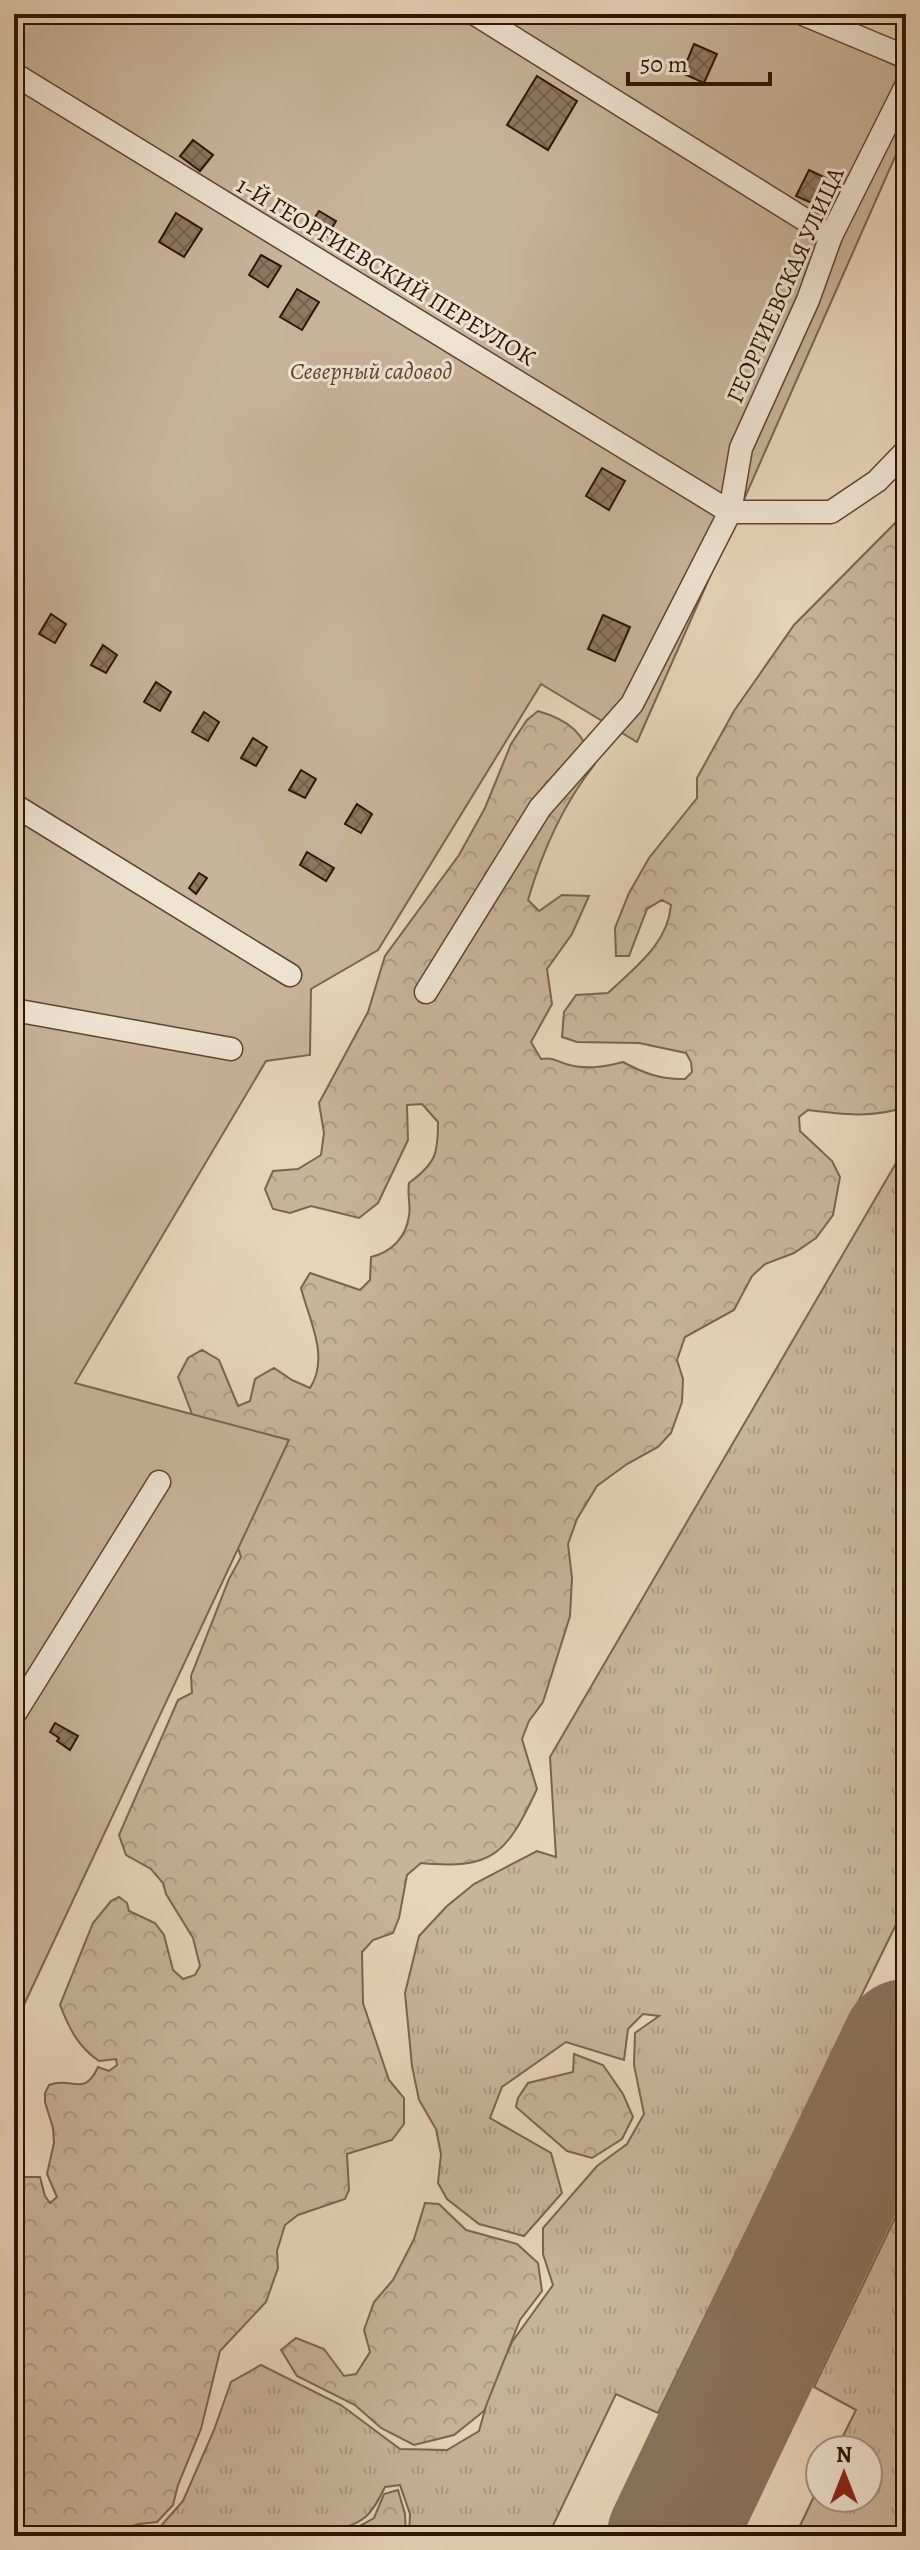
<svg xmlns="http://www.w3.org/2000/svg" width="920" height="2550" font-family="Alegreya,serif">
<defs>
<pattern id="grass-tufts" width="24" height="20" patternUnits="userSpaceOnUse" patternTransform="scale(2)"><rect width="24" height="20" fill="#c8b49b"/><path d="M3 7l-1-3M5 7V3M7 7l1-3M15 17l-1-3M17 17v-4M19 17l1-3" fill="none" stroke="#ac9a84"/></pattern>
<pattern id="forest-crowns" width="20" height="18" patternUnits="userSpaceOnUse" patternTransform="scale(2)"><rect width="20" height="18" fill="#c8b49b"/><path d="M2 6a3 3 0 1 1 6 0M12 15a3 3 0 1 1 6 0" fill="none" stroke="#ac9a84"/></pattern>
<pattern id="building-cross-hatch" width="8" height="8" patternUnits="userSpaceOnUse" patternTransform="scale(2)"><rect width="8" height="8" fill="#8e7862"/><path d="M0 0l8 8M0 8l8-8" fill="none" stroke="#74614f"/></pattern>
</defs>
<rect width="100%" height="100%" fill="#e7d4ba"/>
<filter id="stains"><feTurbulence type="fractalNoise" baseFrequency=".0025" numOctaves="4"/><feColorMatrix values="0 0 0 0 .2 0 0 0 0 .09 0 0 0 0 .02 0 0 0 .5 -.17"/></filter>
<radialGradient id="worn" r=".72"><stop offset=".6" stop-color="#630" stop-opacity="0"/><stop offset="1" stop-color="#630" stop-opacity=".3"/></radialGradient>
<g fill="url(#grass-tufts)" stroke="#7b644f" stroke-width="2">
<path d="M906 1146V1904L658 2413 616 2394 548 2536H409L410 2514 400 2485 385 2487C369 2519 366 2520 333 2532L331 2536H152L183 2501 214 2430 231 2382 261 2365 341 2405 400 2449 447 2450 479 2431 491 2388 512 2342 553 2285 543 2254V2228L597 2166 627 2144 644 2114 634 2065 635 2033 659 2016 643 2014 628 2029 624 2060 566 2042 502 2087 490 2118 551 2153 562 2193 524 2236 479 2224 447 2199 438 2183 441 2154 436 2129 419 2100 412 2066 405 1993 419 1936 447 1906 474 1884 537 1851 556 1857 550 1757Z"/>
<path d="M906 2195V2536H795L820 2484V2498H868V2450H836L856 2410 814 2387Z"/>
</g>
<g fill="url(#forest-crowns)" stroke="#7b644f" stroke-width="2">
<path d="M906 512V1024L896 1034 906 1062V1106C877 1119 838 1114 808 1110L799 1117 800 1131 832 1161 840 1177 833 1215 816 1238 794 1253 765 1264 752 1276 734 1310 685 1337 677 1360 683 1379 682 1402 671 1433 658 1447 627 1464 597 1486 577 1519 568 1544 572 1578 570 1616 543 1702 529 1721 522 1739 537 1789C507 1853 494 1870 421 1863L407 1875 399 1918 393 1933 373 1940 362 1952 363 2003 389 2080 404 2098V2124L392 2140 347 2154 349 2190 345 2199 298 2215 285 2225 277 2251 278 2268 266 2302 220 2351 201 2429 178 2485 173 2505 157 2522 139 2524 116 2531 112 2536H14V2174L21 2177H40L45 2196 50 2203 57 2197 47 2174 54 2143 53 2128 45 2102V2093L49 2085C72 2076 84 2098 98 2067L109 2071 117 2065 116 2059 99 2061C78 2047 69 2028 60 2005L93 1923 111 1901 119 1897 127 1903 129 1911 155 1923 164 1935 173 1970 183 1979 195 1975 200 1966 193 1938 166 1894 163 1883 151 1869 126 1855 119 1835 178 1700 192 1693 191 1676 229 1579 241 1557 200 1435 178 1377 188 1358 202 1350 219 1360 238 1406 250 1401 255 1379 274 1368 292 1380 310 1388C330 1357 309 1320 301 1288L310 1273 360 1290 370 1280 371 1257C392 1252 406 1237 409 1216 411 1206 407 1194 409 1183 436 1163 438 1154 438 1122L422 1104 407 1105 408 1140 378 1203 359 1218 311 1206 290 1213 273 1209 265 1189 273 1171 298 1169 321 1155 324 1133 319 1103 368 1012 385 956 459 855 485 808 511 744 527 720 538 711C572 721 582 733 595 764 564 803 542 852 528 900L539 911 562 895 589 896 572 934 547 969 552 1004 531 1042 541 1059C552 1057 556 1061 566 1064 585 1070 604 1067 623 1062 643 1073 662 1080 685 1079L692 1072 691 1062 686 1053 639 1043 577 1042 562 1037 564 1012 576 995 608 993C634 968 668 944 671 905L662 900 647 909 629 956H616L615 928 629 893 649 858 697 798V778L734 711 794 625Z"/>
<path d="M574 2054 603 2065 623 2094 633 2117 622 2139 592 2158 567 2151 516 2107 518 2098 528 2083 573 2072Z"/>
<path d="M425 2203 439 2204 466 2230 517 2244 538 2263 542 2291 520 2320 484 2411 454 2435 414 2445 381 2428 355 2405 297 2376 281 2350 296 2338 324 2349 344 2376 356 2374 370 2352 364 2330 374 2302 393 2280 414 2239Z"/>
<path d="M398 2490 405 2514 406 2536H342L374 2518 384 2494Z"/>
</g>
<path fill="#c8b49b" stroke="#7b644f" stroke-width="2" d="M14 14H792L906 71V132L637 742 541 684 378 950 311 989 310 1055 266 1061 75 1383 289 1440 14 2026Z"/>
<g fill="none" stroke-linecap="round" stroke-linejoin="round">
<path stroke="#8a745e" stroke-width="52" d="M896 2064 906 2054"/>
<path stroke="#8a745e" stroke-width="128" d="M671 2536 906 2043"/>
</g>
<g fill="url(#building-cross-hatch)" stroke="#2e1503" stroke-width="2">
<path d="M694 44 717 54 704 83 682 73Z"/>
<path d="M537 76 577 101 548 150 507 125Z"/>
<path d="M193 140 213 155 200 171 180 156Z"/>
<path d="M809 170 826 178 814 204 796 196Z"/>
<path d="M319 211 336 221 327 236 310 225Z"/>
<path d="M176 213 202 229 184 257 159 242Z"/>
<path d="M261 255 281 266 268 287 249 275Z"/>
<path d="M297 289 319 302 302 330 280 317Z"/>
<path d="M602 468 625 481 609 510 586 496Z"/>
<path d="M51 614 66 624 55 643 39 634Z"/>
<path d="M603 615 630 627 615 661 588 649Z"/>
<path d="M103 645 117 655 106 673 91 665Z"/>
<path d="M156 682 171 692 160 711 144 702Z"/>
<path d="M204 712 219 722 208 741 192 732Z"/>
<path d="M253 738 267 747 256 766 241 758Z"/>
<path d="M301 770 316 779 305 798 289 790Z"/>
<path d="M357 804 372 814 361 833 345 824Z"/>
<path d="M307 852 334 868 326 881 300 865Z"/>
<path d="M199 873 207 878 196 894 189 888Z"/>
<path d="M55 1723 78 1736 70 1750 57 1741 59 1738 50 1732Z"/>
</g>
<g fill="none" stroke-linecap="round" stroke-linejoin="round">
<defs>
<g id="minor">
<path d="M475 14 831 236"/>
<path d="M803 14 906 57"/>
<path d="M14 74 730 512 741 448 808 300 831 236 906 86"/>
<path d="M14 805 290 975"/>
<path d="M426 992 540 808 632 704 730 512H831L877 481 906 451"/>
<path d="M14 1010 231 1049"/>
<path d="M14 1715 159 1482"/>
</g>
</defs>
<use href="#minor" stroke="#5c4531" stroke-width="25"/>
<use href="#minor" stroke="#efe3d2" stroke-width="22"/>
</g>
<g text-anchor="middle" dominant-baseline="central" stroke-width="6" stroke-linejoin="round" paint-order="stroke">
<g font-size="24" fill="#2e1503" stroke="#efe3d2">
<text transform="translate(386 271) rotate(31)">1-Й ГЕОРГИЕВСКИЙ ПЕРЕУЛОК</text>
<text transform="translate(785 285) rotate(-66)">ГЕОРГИЕВСКАЯ УЛИЦА</text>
</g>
<g font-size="24" font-style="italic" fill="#5c4531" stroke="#efe3d2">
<text x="371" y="371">Северный садовод</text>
</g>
</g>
<rect width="920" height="2550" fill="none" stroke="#e7d4ba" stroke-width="48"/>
<rect x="16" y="16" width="888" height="2518" fill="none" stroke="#2e1503" stroke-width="4"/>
<rect x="24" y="24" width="872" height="2502" fill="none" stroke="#2e1503" stroke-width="2"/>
<g transform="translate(844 2474)"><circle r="38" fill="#efe3d2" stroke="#a2917f" stroke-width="2"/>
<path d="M0-6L14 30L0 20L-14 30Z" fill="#8f2418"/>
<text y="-12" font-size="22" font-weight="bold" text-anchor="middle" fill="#2e1503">N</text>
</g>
<path d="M628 72v12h142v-12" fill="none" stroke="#2e1503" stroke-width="4"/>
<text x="640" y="72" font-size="24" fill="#2e1503" stroke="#efe3d2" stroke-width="6" paint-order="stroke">50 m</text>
<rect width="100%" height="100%" filter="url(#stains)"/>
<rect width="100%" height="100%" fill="url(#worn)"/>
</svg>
